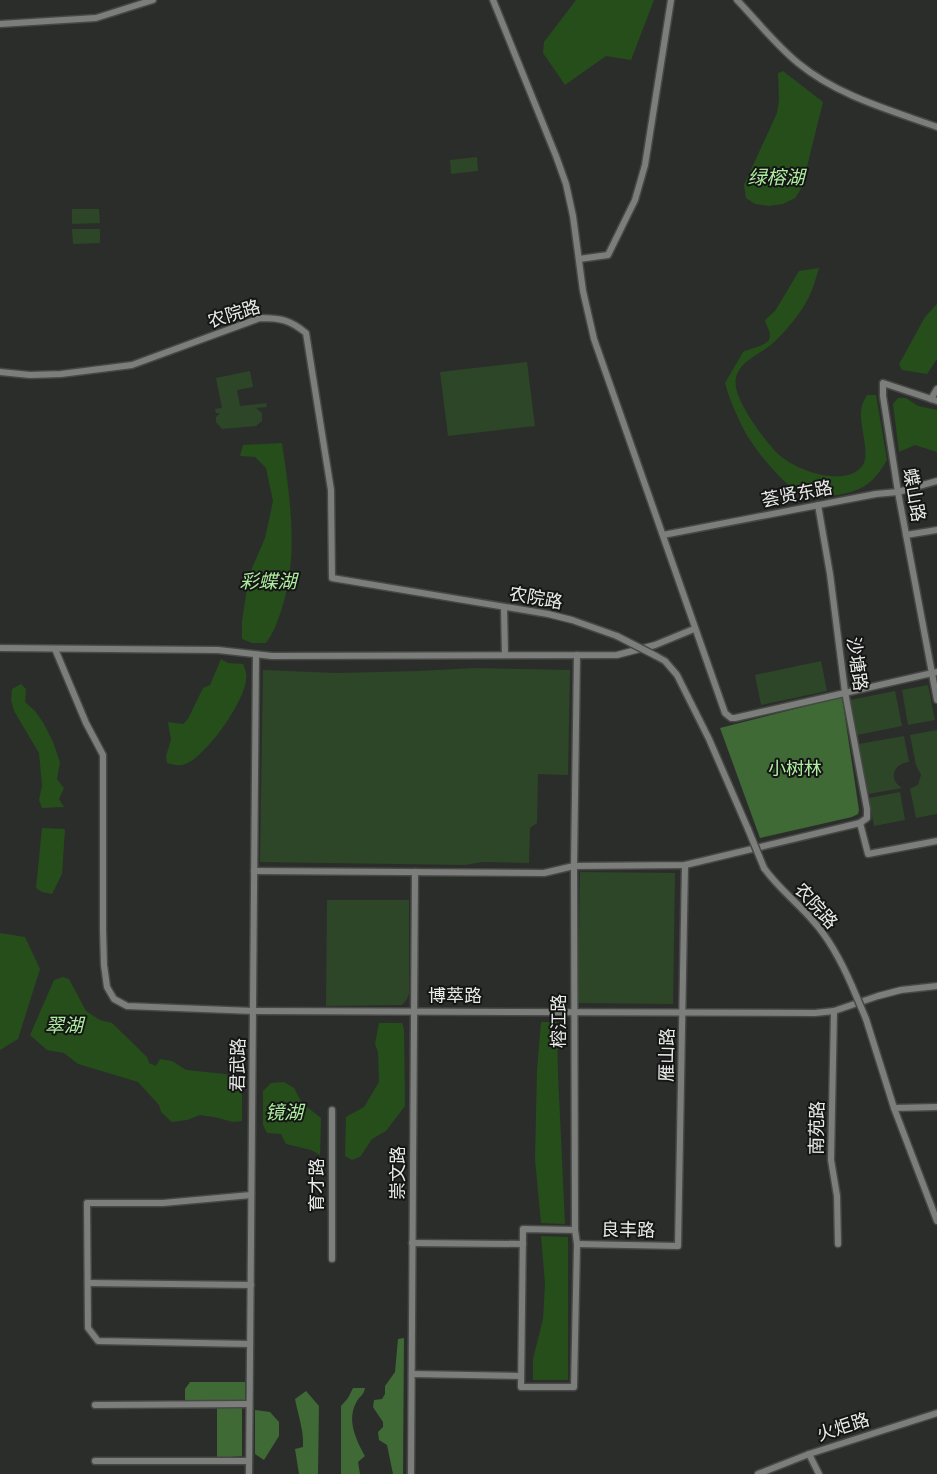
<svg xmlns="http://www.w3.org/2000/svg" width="937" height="1474" font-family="Karla,'Noto Sans SC',sans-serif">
<rect width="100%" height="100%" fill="#2b2d2b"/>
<g fill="#2d4627">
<path d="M477 157 478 171 451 174 450 160Z"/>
<path d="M72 209H99L100 223 72 224Z"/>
<path d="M72 229H100V243L73 244Z"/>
<path d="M527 362 535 426 448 436 440 372Z"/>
<path d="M250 371 253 387 237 390 240 406 266 403 267 407 256 408 262 413V421L256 426 222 429 216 422V417L220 413H216L215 409 222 408 216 378Z"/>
<path d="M821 661 827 691 761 705 755 675Z"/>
<path d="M477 668 570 670 568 775 538 774 537 823 530 828 529 863 482 862 465 865 260 862 263 670 336 673 418 671Z"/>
<path d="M928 685 935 720 908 725 902 690Z"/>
<path d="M895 691 902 726 857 735 850 700Z"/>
<path d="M937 730V814L916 818 910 789 918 785 921 775 916 765 910 735Z"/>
<path d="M904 736 909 762C893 763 888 780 902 788L868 794 859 744Z"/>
<path d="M900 792 905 820 874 826 869 798Z"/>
<path d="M580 872 675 873 673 1004 578 1003Z"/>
<path d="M327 900H409V993L407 999 402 1005 326 1006Z"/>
</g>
<g fill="#3f6935">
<path d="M842 697 859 810 858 814 852 817 760 838 720 728Z"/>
<path d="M404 1338 403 1474H393L387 1445 379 1440 378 1432 383 1427V1422L373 1407 374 1400 382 1399 385 1394V1386L395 1372 398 1339Z"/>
<path d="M190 1382H245V1400H185V1389Z"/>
<path d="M353 1388H365C364 1395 360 1396 357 1401 346 1419 356 1440 365 1456L358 1462 360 1474H341V1406L348 1398Z"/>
<path d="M306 1391 319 1406 318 1474H299L295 1449 303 1447C304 1430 298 1415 295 1399Z"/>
<path d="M217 1408H242V1456L217 1458Z"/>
<path d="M255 1410 270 1412 279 1422V1436L264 1460 255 1454Z"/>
</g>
<g fill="#254e1b">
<path d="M576 0H654L631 60 606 56 565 85 543 53 544 42Z"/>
<path d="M783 71 823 102 802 187 795 198 783 204 769 206 755 204 746 198 744 185 777 113 779 100 778 73Z"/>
<path d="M819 268C816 278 813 288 809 297 801 313 787 330 774 342 762 354 740 360 736 378 731 397 764 439 777 453 794 470 846 489 863 465 870 454 860 427 861 413 861 406 864 400 867 395H876L887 460C867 495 850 492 814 499 793 497 761 457 750 440 741 426 729 399 725 383L743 352C750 348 770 346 770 336 770 330 766 325 765 320L775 311 799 271Z"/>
<path d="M937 304V359L927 374 902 370 899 364 902 359 925 317Z"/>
<path d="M898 398H906L918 406 937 410V452L915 445 899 452 893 404Z"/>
<path d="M282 443C290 498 299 553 282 608 278 620 274 633 266 643H252L242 639V621L249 575 265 538 273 501 266 468 255 457 240 456 243 445Z"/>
<path d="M221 659 228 663 243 664C245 669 247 674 246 679 246 700 203 762 182 765 177 766 171 764 167 763L166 756 171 740 168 722 183 724 188 719 203 688 210 685Z"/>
<path d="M21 684 26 689 25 702 35 711 44 724 53 742 60 762 57 779 64 788 59 799 64 807 42 808 39 800 42 786 39 753 14 711 11 700 12 689Z"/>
<path d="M42 828 65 829 62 874 52 894 42 892 36 888Z"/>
<path d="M0 933 25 937 40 969 18 1039 0 1050Z"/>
<path d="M63 977 69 979 86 1011 100 1020 112 1023 147 1057 149 1063 156 1066 160 1059 172 1061 186 1070 225 1074 242 1081V1121L233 1122 214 1117 200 1115 187 1120 172 1122 161 1112 159 1105 138 1082 78 1064 64 1053 47 1050 30 1035 54 980Z"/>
<path d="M541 1022H557L558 1074 565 1224 541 1223 535 1159 537 1070Z"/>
<path d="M379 1023H402L404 1029 405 1106 386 1131 372 1139 360 1157 352 1160 345 1156 346 1117 364 1107 379 1082 378 1052 375 1044Z"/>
<path d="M284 1082 294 1088 302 1103 321 1118 320 1155 311 1150 286 1144 281 1134 267 1133 263 1125V1091L271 1083Z"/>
<path d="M541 1236 568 1237V1380H533V1359L543 1319 545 1284Z"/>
</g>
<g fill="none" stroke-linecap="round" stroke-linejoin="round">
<defs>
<g id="minor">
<path d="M493 0 556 156 566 184 573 216 583 291 594 339 725 713 731 718H735L937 672"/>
<path d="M737 0C757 21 776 45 798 63 838 96 890 110 937 127"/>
<path d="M0 24 96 18 153 0"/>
<path d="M579 259 608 255 635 200 645 165 671 0"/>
<path d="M0 372 30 375 61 374 132 365 260 318C281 318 290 320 306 333L331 490 332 578 548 614 572 620 617 636"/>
<path d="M931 399 937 389"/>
<path d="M937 401 883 383V396L898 492 937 700"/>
<path d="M818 505 830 574 845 692 867 809V818L860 823"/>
<path d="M663 535 876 494 898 492 937 481"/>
<path d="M906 535 937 530"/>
<path d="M504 608 505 655"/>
<path d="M0 648 218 650 272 656 617 655 655 645 694 629"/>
<path d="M55 649 86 723 103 755V930L104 965 107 987 114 999 127 1006 253 1011 815 1013 834 1011 878 996 901 990 937 986"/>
<path d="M656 656 665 661 677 675 709 739 748 829"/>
<path d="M764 868C778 888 798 903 814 922 831 941 842 963 852 986"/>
<path d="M254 871 544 873 574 866 685 865 860 823 868 854 937 841"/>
<path d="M834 1011 831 1160 837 1196 838 1244"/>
<path d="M866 1019 894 1108 937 1221"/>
<path d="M894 1108 937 1107"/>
<path d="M332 1110V1259"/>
<path d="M575 1230 523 1229 521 1387H574L577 1244 575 1230 574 866 577 655"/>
<path d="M412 1243 523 1244"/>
<path d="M577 1244 678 1246 685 865"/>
<path d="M88 1283 251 1285"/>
<path d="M250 1344 98 1341 88 1328 87 1203H163L251 1195"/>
<path d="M412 1374 521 1376"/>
<path d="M95 1405 249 1404"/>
<path d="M809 1454 819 1474"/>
<path d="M95 1461H249"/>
<path d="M249 1474 256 656"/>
<path d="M411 1474 415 872"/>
<path d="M758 1474 809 1454 937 1413"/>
</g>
</defs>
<use href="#minor" stroke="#474846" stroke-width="9"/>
<use href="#minor" stroke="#7b7e7b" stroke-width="6"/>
<defs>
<g id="minor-bridge">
<path d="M617 636 656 656"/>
<path d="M748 829 764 868"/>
<path d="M852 986 866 1019"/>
</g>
</defs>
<use href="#minor-bridge" stroke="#474846" stroke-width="9" stroke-linecap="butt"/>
<use href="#minor-bridge" stroke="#7b7e7b" stroke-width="6"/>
</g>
<g text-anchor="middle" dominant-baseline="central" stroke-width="4" stroke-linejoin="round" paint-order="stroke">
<g font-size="18" fill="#e9ebe9" stroke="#141514">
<text transform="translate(234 314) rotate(-17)">农院路</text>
<text transform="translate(797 494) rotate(-11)">荟贤东路</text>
<text transform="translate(914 495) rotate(80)">蝶山路</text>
<text transform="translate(536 598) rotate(10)">农院路</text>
<text transform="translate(857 664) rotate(82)">沙塘路</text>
<text transform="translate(816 906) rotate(48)">农院路</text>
<text x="455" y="996">博萃路</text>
<text transform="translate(559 1021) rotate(-90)">榕江路</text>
<text transform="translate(667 1055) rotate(-89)">雁山路</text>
<text transform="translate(238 1065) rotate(-89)">君武路</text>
<text transform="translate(817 1128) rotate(-89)">南苑路</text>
<text transform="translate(398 1173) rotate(-90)">崇文路</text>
<text transform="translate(317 1185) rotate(-90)">育才路</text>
<text transform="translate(628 1230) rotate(1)">良丰路</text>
<text transform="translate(843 1427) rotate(-18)">火炬路</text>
</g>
<g font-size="18" fill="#afeea1" stroke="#141514">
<text x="795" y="769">小树林</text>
</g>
<g font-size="19" font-style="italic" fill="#aded9f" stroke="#141514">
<text x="776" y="178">绿榕湖</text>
<text x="268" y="582">彩蝶湖</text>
<text x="64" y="1026">翠湖</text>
<text x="284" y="1113">镜湖</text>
</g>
</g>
</svg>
